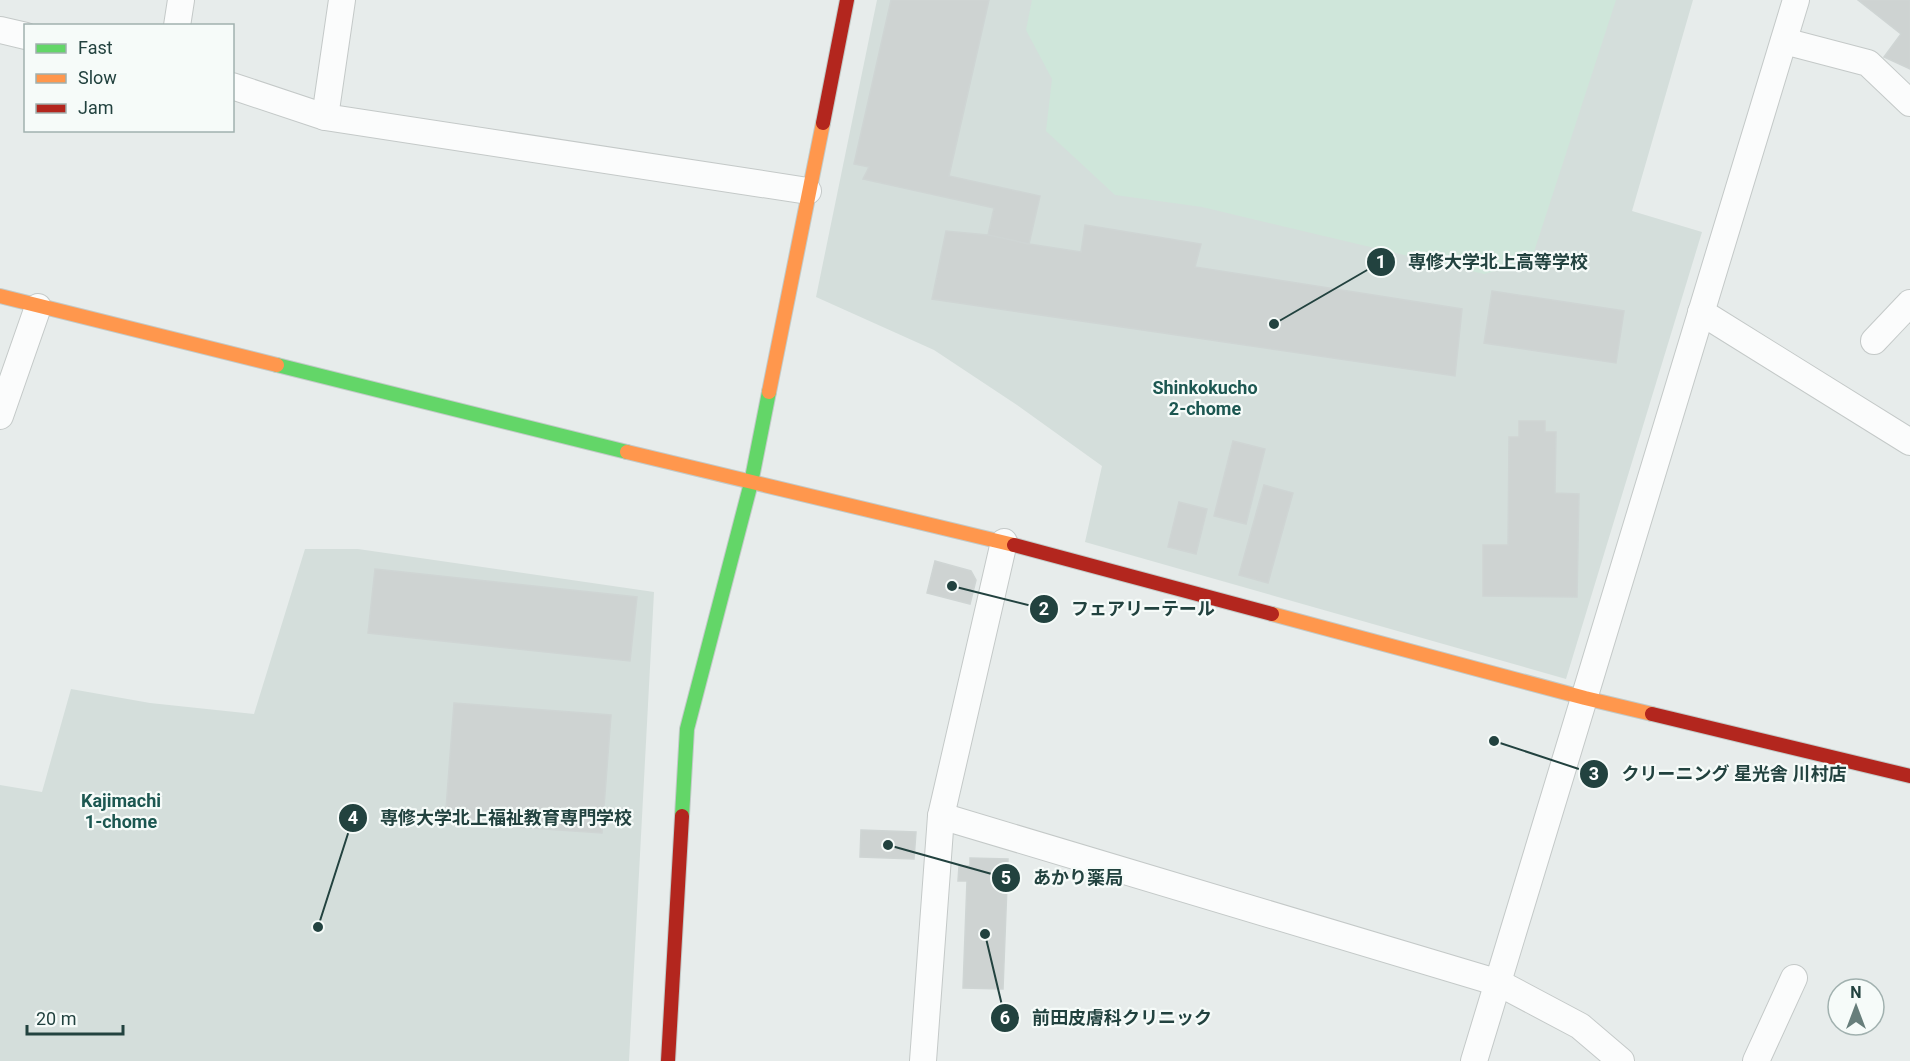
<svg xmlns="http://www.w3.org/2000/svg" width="1910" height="1061" font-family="Roboto,'Noto Sans JP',sans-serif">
<rect width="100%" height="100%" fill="#e7eceb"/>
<g fill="#d4dedb">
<path d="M877 0H1693L1632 211 1702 232 1566 679 1085 542 1102 466 1017 405 934 350 816 297Z"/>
<path d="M305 549H358L654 592 629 1061H0V785L42 792 71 689 150 703 254 714Z"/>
</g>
<path fill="#cfe6da" d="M1032 0H1616L1531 261 1484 274 1202 207 1115 195 1046 131 1052 79 1026 30Z"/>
<g fill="#ced3d2" stroke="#cfd5d4" stroke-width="1.5">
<path d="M891 0H989L949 176 1040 196 1029 244 988 235 994 208 863 179 869 167 854 164Z"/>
<path d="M1858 0H1910V69L1884 57 1901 34Z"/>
<path d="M1085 225 1201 244 1195 267 1462 309 1455 376 932 299 946 231 988 235 1029 244 1081 252Z"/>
<path d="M1492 291 1624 311 1616 363 1484 343Z"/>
<path d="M1519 421H1545V432H1556L1555 493 1579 494 1577 597 1483 596V545H1508L1509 437H1519Z"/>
<path d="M1233 441 1265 449 1246 524 1214 516Z"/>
<path d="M1264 485 1293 493 1268 583 1239 575Z"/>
<path d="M1179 502 1207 509 1196 554 1168 547Z"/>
<path d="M935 561 971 571 976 580 970 604 927 593Z"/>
<path d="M375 569 637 597 630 661 368 633Z"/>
<path d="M454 703 611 715 602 833 445 822Z"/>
<path d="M861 830 916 832 914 859 860 857Z"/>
<path d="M970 858 1008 859 1003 989 963 988 967 881H958L959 866H970Z"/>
</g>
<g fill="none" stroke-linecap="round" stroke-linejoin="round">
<defs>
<g id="street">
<path d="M177 26 181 0"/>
<path d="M0 30 26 36"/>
<path d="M1784 41 1868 63 1910 103"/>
<path d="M232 86 325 117 808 191"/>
<path d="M325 117 342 0"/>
<path d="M1701 312 1910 442"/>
<path d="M1874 341 1910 303"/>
<path d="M0 416 38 307"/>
<path d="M941 816 1499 983 1580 1026 1621 1061"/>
<path d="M923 1061 941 816 1004 542"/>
<path d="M1474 1061 1796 0"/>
<path d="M1756 1061 1794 978"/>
</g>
<g id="fast">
<path d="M277 365 627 452"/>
<path d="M682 816 687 729 751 483 769 392"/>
</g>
<g id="slow">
<path d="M0 296 277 365"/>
<path d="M769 392 823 123"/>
<path d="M627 452 1014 545"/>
<path d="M1272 614 1585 698 1652 714"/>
</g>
<g id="jam">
<path d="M823 123 847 0"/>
<path d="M1014 545 1272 614"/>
<path d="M1652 714 1910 776"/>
<path d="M668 1061 682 816"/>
</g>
</defs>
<use href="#street" stroke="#c4c9c8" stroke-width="28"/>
<use href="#fast" stroke="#c2cac8" stroke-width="16"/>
<use href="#slow" stroke="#c2cac8" stroke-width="16"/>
<use href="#jam" stroke="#c2cac8" stroke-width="16"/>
<use href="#street" stroke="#fbfcfc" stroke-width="26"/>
<use href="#fast" stroke="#63d668" stroke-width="14"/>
<use href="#slow" stroke="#ff974d" stroke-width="14"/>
<use href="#jam" stroke="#b3261e" stroke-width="14"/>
</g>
<g text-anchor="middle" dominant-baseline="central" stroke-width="4.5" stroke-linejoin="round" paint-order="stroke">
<g font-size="18" font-weight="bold" fill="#1c5751" stroke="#f6fbf9">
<text x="1205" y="387">Shinkokucho<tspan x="1205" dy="21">2-chome</tspan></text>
<text x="121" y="800">Kajimachi<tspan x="121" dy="21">1-chome</tspan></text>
</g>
</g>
<path fill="none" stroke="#22423f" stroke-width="2" d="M1274 324L1381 262M952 586L1044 609M1494 741L1594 774M318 927L353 818M888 845L1006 878M985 934L1005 1018"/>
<g fill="#22423f" stroke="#f6fbf9" stroke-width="2">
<circle cx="1274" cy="324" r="6"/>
<circle cx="952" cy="586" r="6"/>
<circle cx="1494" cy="741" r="6"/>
<circle cx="318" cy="927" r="6"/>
<circle cx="888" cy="845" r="6"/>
<circle cx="985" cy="934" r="6"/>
<circle cx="1381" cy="262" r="15"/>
<circle cx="1044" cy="609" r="15"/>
<circle cx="1594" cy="774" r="15"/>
<circle cx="353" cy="818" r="15"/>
<circle cx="1006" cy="878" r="15"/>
<circle cx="1005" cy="1018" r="15"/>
</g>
<g font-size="18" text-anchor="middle" font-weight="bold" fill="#fff">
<text x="1381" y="268">1</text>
<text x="1044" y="615">2</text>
<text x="1594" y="780">3</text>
<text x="353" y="824">4</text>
<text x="1006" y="884">5</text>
<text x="1005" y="1024">6</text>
</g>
<g font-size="18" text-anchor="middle" font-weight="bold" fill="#22423f" stroke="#f6fbf9" stroke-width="4.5" stroke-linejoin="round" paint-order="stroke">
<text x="1498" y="268">専修大学北上高等学校</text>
<text x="1143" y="615">フェアリーテール</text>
<text x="1734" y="780">クリーニング 星光舎 川村店</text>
<text x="506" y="824">専修大学北上福祉教育専門学校</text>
<text x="1078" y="884">あかり薬局</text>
<text x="1122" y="1024">前田皮膚科クリニック</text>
</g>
<rect x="24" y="24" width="210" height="108" fill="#f6fbf9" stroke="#a1b1af" stroke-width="1.5"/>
<rect x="36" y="44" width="30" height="9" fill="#63d668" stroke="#a1b1af" stroke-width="1.5"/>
<text x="78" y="54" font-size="18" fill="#22423f">Fast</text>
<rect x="36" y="74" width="30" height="9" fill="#ff974d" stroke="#a1b1af" stroke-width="1.5"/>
<text x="78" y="84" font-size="18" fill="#22423f">Slow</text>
<rect x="36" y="104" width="30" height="9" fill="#b3261e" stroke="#a1b1af" stroke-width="1.5"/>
<text x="78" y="114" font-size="18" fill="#22423f">Jam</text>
<g transform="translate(1856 1007)"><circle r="28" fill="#f6fbf9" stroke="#a1b1af" stroke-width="1.5"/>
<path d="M0-4.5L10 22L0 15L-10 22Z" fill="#677e7b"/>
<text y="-9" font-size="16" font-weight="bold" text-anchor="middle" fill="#22423f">N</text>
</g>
<path d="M27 1025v9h96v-9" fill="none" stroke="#22423f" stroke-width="3"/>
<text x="36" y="1025" font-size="18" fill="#22423f" stroke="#f6fbf9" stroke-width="4.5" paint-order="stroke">20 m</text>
</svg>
